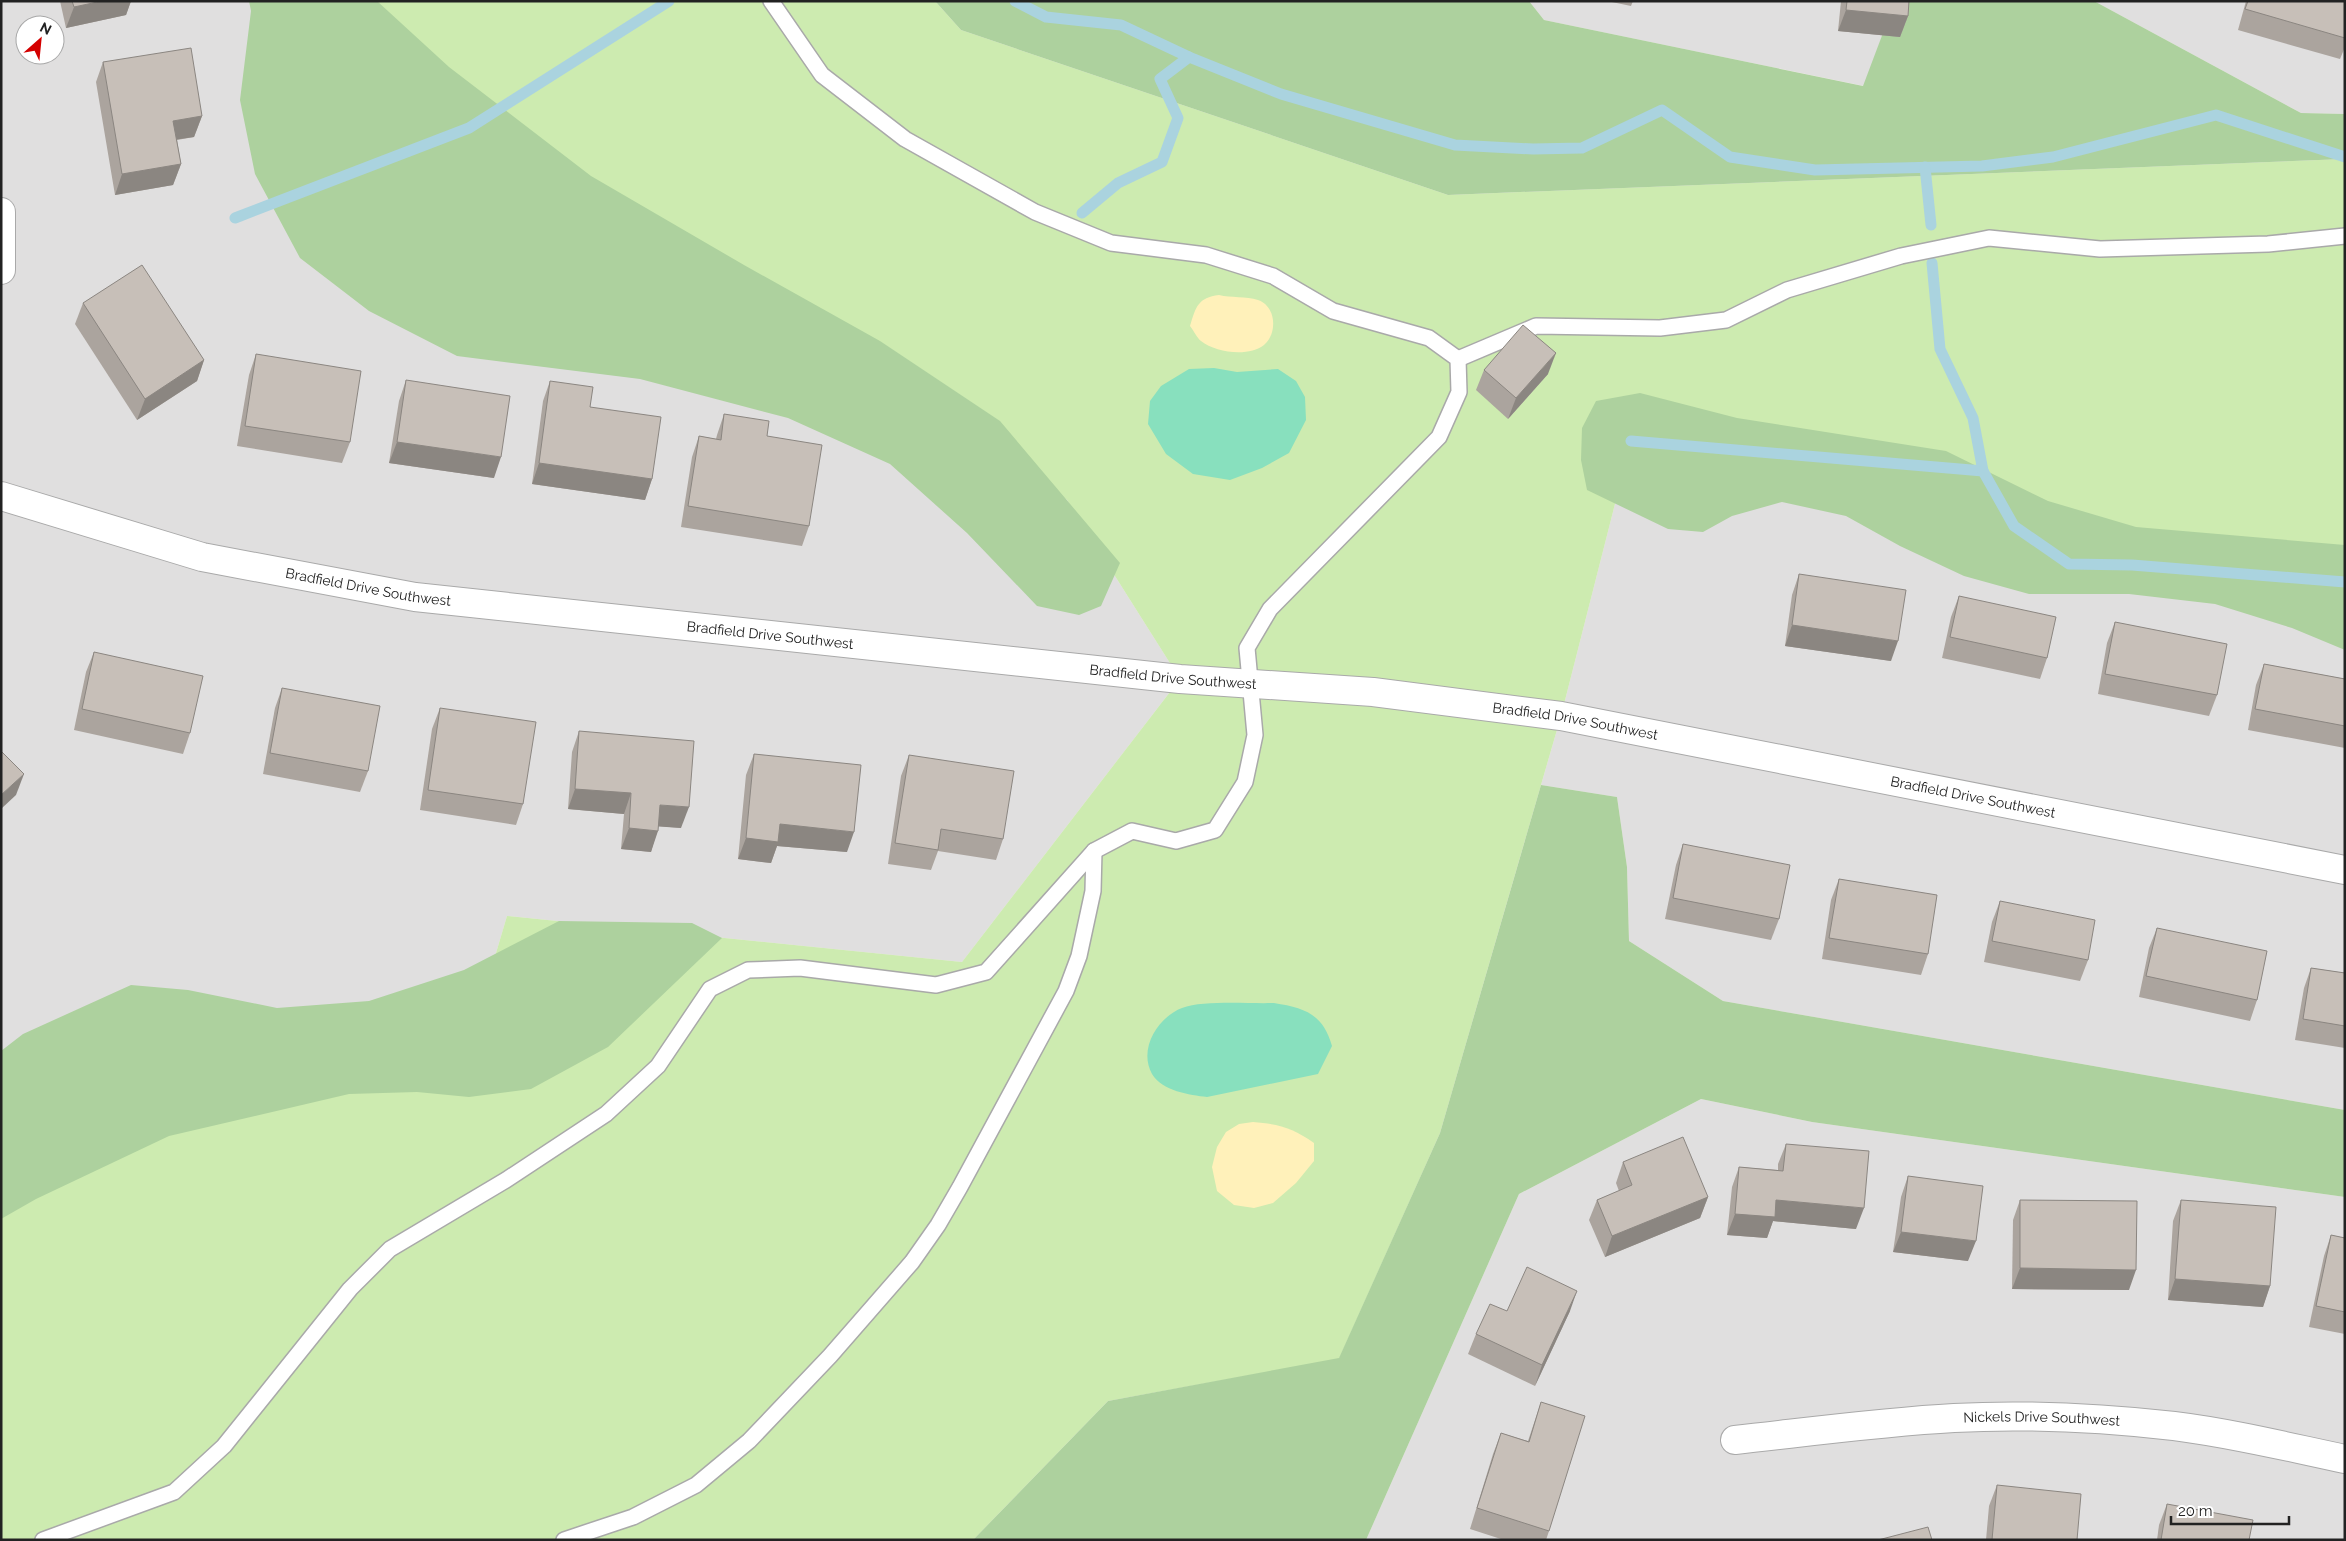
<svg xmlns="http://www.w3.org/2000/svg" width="2346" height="1541" font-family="Raleway,sans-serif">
<rect width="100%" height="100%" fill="#f2efe9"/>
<g fill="#e0dfdf" fill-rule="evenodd">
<path d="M1 1H328L898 365 1067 500 1180 679 962 962 507 916 472 1034 1 1198ZM25 25H55V55H25Z"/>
<path d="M1529 1H1895L1864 86 1544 20Z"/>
<path d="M2094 1H2345V114L2301 113Z"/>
<path d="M1631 441 2345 582V1110L1723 1001 1629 941 1627 867 1617 797 1541 785 1561 716Z"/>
<path d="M1701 1099 1812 1122 2345 1197V1540H1366L1519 1194Z"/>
</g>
<path fill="#cdebb0" d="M328 1H935L961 30 1448 195 2345 159V583L1631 441 1561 716 1440 1133 1339 1359 1108 1401 973 1540H1V1198L170 1112 472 1034 507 916 962 962 1180 679 1067 500 898 365 670 288Z"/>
<g fill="#add19e">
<path d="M249 1H377L449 67 591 176 744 265 880 341 1000 421 1120 563 1101 606 1079 615 1037 606 967 533 890 464 788 418 640 379 457 356 369 311 300 258 255 174 240 100 251 11Z"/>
<path d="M935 1H1529L1544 20 1863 86 1895 1H2094L2301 113 2345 114V159L1448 195 961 30Z"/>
<path d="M1640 393 1737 418 1946 451 2048 501 2136 527 2345 545V650L2292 628 2215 604 2129 594H2029L1964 576 1900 546 1846 516 1782 502 1732 516 1703 532 1668 529 1587 490 1581 460 1582 428 1596 401Z"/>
<path d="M1541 785 1617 797 1627 867 1629 941 1723 1001 2345 1110V1197L1812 1122 1701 1099 1519 1194 1366 1540H973L1108 1401 1339 1358 1440 1133Z"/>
<path d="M559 921 692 923 722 938 608 1047 531 1089 469 1097 417 1092 349 1094 169 1136 36 1199 1 1219V1051L23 1034 131 985 188 990 277 1008 369 1001 464 970Z"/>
</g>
<g fill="#fff1ba">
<path d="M1219 295C1231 298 1246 296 1258 300 1276 306 1278 333 1264 345 1249 357 1216 353 1201 341 1197 338 1194 331 1190 326 1196 306 1198 298 1219 295Z"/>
<path d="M1253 1122C1279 1124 1293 1128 1314 1143V1161L1296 1183 1273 1203 1254 1208 1234 1205 1217 1191 1212 1167 1217 1147 1226 1132 1239 1124Z"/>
</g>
<g fill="#88e0be">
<path d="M1214 368 1237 372 1278 369 1296 381 1305 397 1306 420 1289 453 1262 468 1230 480 1193 474 1166 454 1148 424 1150 401 1161 386 1189 369Z"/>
<path d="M1274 1003C1305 1008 1323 1014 1332 1046L1318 1074 1207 1097C1190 1095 1162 1091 1152 1074 1138 1049 1158 1017 1182 1008 1204 1000 1249 1004 1274 1003Z"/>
</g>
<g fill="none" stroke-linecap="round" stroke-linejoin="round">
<g stroke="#aad3df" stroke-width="11">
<path d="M1015 1 1046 17 1121 25 1189 57 1281 94 1455 145 1533 149 1582 148 1662 110 1730 157 1815 170 1982 166 2053 157 2216 115 2345 157"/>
<path d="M1925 167 1931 225"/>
<path d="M1082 213 1118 183 1162 162 1178 118 1160 79 1189 57"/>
<path d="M235 218 469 128 669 1"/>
<path d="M1631 441 1983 471 1973 418 1940 349 1932 263"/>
<path d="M1983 471 2014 526 2069 564 2132 565 2345 582"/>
</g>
<defs>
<g id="lane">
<path d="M1458 359 1536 326 1660 328 1726 320 1787 290 1901 256 1989 238 2100 249 2268 244 2345 236"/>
<path d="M43 1540 174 1492 224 1446 350 1289 390 1249 506 1180 606 1114 658 1066 710 989 748 970 800 968 936 985 986 972 1094 851 1132 831 1176 841 1215 830 1245 782 1255 735 1247 648 1270 609 1439 437 1459 392 1458 359 1429 338 1333 311 1273 276 1206 255 1111 243 1035 212 905 139 822 75 771 1"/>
<path d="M564 1540 633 1517 696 1485 749 1441 830 1356 912 1262 938 1225 960 1187 1066 991 1079 956 1093 891 1094 851"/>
</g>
<g id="street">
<path d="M1 212V270"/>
<path id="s1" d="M1 496 202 557 415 597 1180 679 1373 692 1561 716 2345 870"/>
<path id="s2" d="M1735 1440C1808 1432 1881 1422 1954 1418 2026 1414 2102 1418 2174 1426 2231 1433 2288 1447 2345 1459"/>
</g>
</defs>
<use href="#lane" stroke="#a9a9a9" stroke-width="18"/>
<use href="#street" stroke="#a9a9a9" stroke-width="30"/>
<use href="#lane" stroke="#fff" stroke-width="15"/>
<use href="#street" stroke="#fff" stroke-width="28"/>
</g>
<g fill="#aba49e">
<path d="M60 1H131L126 15 66 28Z"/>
<path d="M1607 1H1633L1631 6Z"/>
<path d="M1841 1H1909L1908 16 1900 37 1838 31Z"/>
<path d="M2246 1H2345V47L2340 59 2238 30Z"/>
<path d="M103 62 202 116 194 137 177 140 181 164 173 185 115 195 96 82Z"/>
<path d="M83 303 204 360 197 381 137 420 75 324Z"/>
<path d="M256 354 350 442 342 463 237 446 249 375Z"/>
<path d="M1484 370 1548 374 1508 419 1476 390Z"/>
<path d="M406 380 494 478 389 463 399 401Z"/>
<path d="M550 381 652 479 645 500 532 484 543 401Z"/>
<path d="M724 414 809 526 802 546 681 527 692 457 699 436 716 439 717 435Z"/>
<path d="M1799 574 1891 661 1785 646 1792 595Z"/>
<path d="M1959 596 2047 658 2040 679 1942 658 1951 617Z"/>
<path d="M2115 622 2217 695 2209 716 2098 694 2107 643Z"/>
<path d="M94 652 190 733 183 754 74 730 86 672Z"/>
<path d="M2264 664 2345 679V748L2248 730 2256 685Z"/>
<path d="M282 688 368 771 360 792 263 774 275 708Z"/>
<path d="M440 708 523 804 516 825 420 810 432 729Z"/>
<path d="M579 731 681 828 658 826 651 852 621 849 624 814 568 809 572 752Z"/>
<path d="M754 754 847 852 777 846 771 863 738 859 746 775Z"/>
<path d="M909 755 1003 839 996 860 938 851 931 870 888 864 901 776Z"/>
<path d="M1683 844 1779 919 1771 940 1665 919 1676 865Z"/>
<path d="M1839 879 1928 954 1921 975 1822 959 1831 900Z"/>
<path d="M2000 901 2088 960 2080 981 1984 962 1992 922Z"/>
<path d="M2157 928 2257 1000 2250 1021 2139 997 2149 948Z"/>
<path d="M2311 968 2345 973V1048L2295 1040 2304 988Z"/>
<path d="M1786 1144 1856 1229 1773 1221 1767 1238 1727 1235 1732 1187 1739 1167 1778 1170V1164Z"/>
<path d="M1623 1162 1708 1197 1700 1218 1605 1257 1589 1220 1597 1200 1619 1191 1616 1183Z"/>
<path d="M1908 1176 1968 1261 1893 1252 1901 1197Z"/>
<path d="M2020 1200 2129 1290 2012 1289 2013 1220Z"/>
<path d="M2181 1200 2270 1286 2263 1307 2168 1300 2173 1221Z"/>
<path d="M2331 1235 2345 1238V1334L2309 1327 2324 1256Z"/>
<path d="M1507 1311H1570L1535 1386 1468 1354 1476 1334Z"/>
<path d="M1541 1402 1549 1531 1546 1540H1504L1470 1529 1493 1454 1501 1433 1528 1441Z"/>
<path d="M1997 1485 2077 1540H1986L1989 1506Z"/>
<path d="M2167 1504 2249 1540H2157L2159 1525Z"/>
</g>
<g fill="#8b8681">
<path d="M102 1H131L126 15 66 28 74 7Z"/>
<path d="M1846 10 1908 16 1900 37 1838 31Z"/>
<path d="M202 116 194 137 166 141 173 121Z"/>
<path d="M181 164 173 185 115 195 122 174Z"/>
<path d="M1556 353 1548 374 1508 419 1516 398Z"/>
<path d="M204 360 197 381 137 420 145 399Z"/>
<path d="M397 442 501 457 494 478 389 463Z"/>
<path d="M539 463 652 479 645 500 532 484Z"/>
<path d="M1792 625 1898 641 1891 661 1785 646Z"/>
<path d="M24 774 16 795 1 809V795Z"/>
<path d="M575 789 631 793 624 814 568 809Z"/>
<path d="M660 805 689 807 681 828 652 826Z"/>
<path d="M780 824 854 832 847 852 777 846 771 863 738 859 746 838Z"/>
<path d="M629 828 658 831 651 852 621 849Z"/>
<path d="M1708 1197 1700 1218 1605 1257 1612 1236Z"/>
<path d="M1776 1200 1864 1208 1856 1229 1773 1221 1767 1238 1727 1235 1735 1214Z"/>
<path d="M1901 1232 1976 1241 1968 1261 1893 1252Z"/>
<path d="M2020 1268 2136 1270 2129 1290 2012 1289Z"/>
<path d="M2175 1279 2270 1286 2263 1307 2168 1300Z"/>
<path d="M1577 1291 1570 1311 1535 1386 1542 1365Z"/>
</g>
<g fill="#c7bfb8" stroke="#8b8681">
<path d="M72 1H102L74 7Z"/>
<path d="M1847 1H1909L1908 16 1846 10Z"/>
<path d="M2248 1H2345V38L2245 9Z"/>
<path d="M191 48 202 116 173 121 181 164 122 174 103 62Z"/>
<path d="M142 265 204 360 145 399 83 303Z"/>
<path d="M1523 325 1556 353 1516 398 1484 370Z"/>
<path d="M256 354 361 371 350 442 245 426Z"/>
<path d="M406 380 510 396 501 457 397 442Z"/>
<path d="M550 381 593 387 590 407 661 417 652 479 539 463Z"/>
<path d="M724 414 769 421 767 436 822 445 809 526 688 506 699 436 721 440Z"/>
<path d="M1799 574 1906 590 1898 641 1792 625Z"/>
<path d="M1959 596 2056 617 2047 658 1950 637Z"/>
<path d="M2115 622 2227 644 2217 695 2105 674Z"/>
<path d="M94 652 203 676 190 733 82 709Z"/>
<path d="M2264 664 2345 679V726L2255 709Z"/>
<path d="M282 688 380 706 368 771 270 753Z"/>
<path d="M440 708 536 722 523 804 428 790Z"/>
<path d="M579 731 694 741 689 807 660 805 658 831 629 828 631 793 575 789Z"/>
<path d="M1 751 24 774 1 795Z"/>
<path d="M754 754 861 765 854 832 780 824 778 842 746 838Z"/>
<path d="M909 755 1014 771 1003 839 941 829 938 850 895 843Z"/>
<path d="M1683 844 1790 865 1779 919 1673 898Z"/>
<path d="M1839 879 1937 895 1928 954 1829 938Z"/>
<path d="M2000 901 2095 920 2088 960 1992 941Z"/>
<path d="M2157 928 2267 951 2257 1000 2146 976Z"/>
<path d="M2311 968 2345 973V1026L2303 1019Z"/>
<path d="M1683 1137 1708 1197 1612 1236 1597 1200 1632 1185 1623 1162Z"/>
<path d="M1786 1144 1869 1151 1864 1208 1776 1200 1775 1217 1735 1214 1739 1167 1783 1171Z"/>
<path d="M1908 1176 1983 1186 1976 1241 1901 1232Z"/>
<path d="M2020 1200 2137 1201 2136 1270 2020 1268Z"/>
<path d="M2181 1200 2276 1207 2270 1286 2175 1279Z"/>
<path d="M2331 1235 2345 1238V1312L2316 1306Z"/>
<path d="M1527 1267 1577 1291 1542 1365 1476 1334 1490 1304 1507 1311Z"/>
<path d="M1541 1402 1585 1416 1549 1531 1477 1508 1501 1433 1529 1442Z"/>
<path d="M1997 1485 2081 1494 2077 1540H1992Z"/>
<path d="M2167 1504 2253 1520 2249 1540H2161Z"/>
<path d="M1928 1527 1932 1540H1878Z"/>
</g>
<g text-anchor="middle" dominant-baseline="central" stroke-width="4" stroke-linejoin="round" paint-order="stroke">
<g font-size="14" fill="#222" stroke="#fff">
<text stroke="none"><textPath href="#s1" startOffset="379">Bradfield Drive Southwest</textPath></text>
<text stroke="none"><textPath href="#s1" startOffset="784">Bradfield Drive Southwest</textPath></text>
<text stroke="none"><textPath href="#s1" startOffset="1189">Bradfield Drive Southwest</textPath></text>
<text stroke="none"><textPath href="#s1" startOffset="1594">Bradfield Drive Southwest</textPath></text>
<text stroke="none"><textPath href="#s1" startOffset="1999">Bradfield Drive Southwest</textPath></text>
<text stroke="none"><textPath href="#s2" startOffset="308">Nickels Drive Southwest</textPath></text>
</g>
</g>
<rect width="2346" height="1541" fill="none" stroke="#222222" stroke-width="5"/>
<g transform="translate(40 40) rotate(27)"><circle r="24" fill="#ffffff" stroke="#a7a7a7"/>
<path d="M0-4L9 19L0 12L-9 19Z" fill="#d40000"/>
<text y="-8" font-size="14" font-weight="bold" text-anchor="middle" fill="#222222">N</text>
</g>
<path d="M2171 1516v8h118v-8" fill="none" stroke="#222222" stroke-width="2.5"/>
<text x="2178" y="1516" font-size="15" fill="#222222" stroke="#ffffff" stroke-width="4" paint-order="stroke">20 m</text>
</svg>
